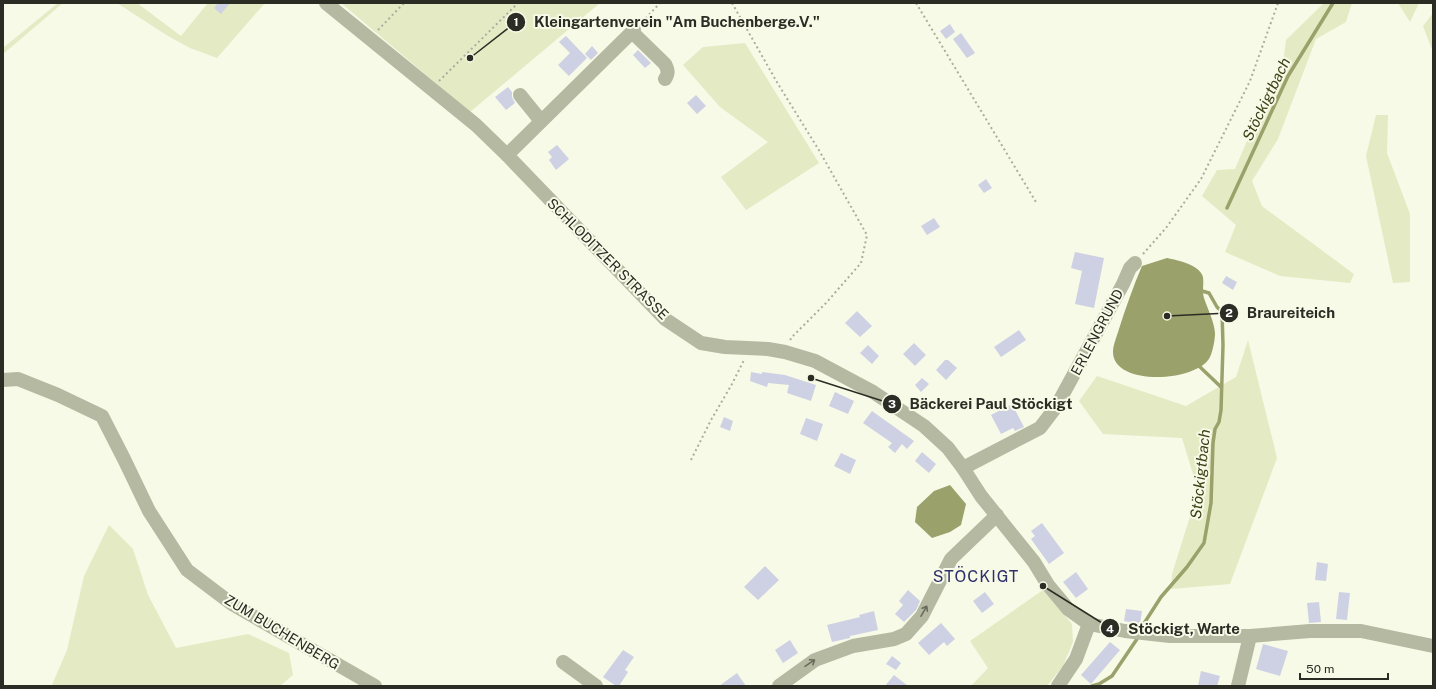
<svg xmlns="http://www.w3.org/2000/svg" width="1436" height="689" font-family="'Public Sans',sans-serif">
<rect width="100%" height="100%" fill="#f7fae7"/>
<g fill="#e4eac4">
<path d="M58 3H63L3 54V48Z"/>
<path d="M117 3H137L181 36 208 3H265L217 58 190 48 168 36Z"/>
<path d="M341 3H600L470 112Z"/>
<path d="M1324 3H1352L1346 22 1316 39 1278 139 1252 181 1262 206 1354 274 1350 283 1280 276 1225 252 1236 225 1202 196 1217 170 1235 169 1255 122 1282 73 1286 40Z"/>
<path d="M1398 3H1419L1410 22Z"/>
<path d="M1433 13V52L1423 26Z"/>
<path d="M745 43 819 163 746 210 721 177 768 142 720 107 683 65 703 47Z"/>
<path d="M1376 115H1388L1387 153 1410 214V282L1393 283 1366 156Z"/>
<path d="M1248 340 1277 458 1230 584 1171 589 1172 574 1198 491 1182 438 1103 434 1079 401 1097 376 1186 406 1236 377Z"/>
<path d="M109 525 133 549 148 595 176 648 248 634 289 653 293 675 280 686H50L52 685 67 650 84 576Z"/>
<path d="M1043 590 1072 624 1073 642 1063 666 1047 686H971L988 668 970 641Z"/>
</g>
<g fill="#9aa16a">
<path d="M1167 258C1178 260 1200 265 1203 277 1204 284 1202 291 1204 298 1208 310 1214 321 1215 333 1215 339 1213 351 1210 357 1198 382 1113 387 1113 352 1113 345 1117 336 1119 329 1126 307 1133 287 1142 266Z"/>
<path d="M950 485 966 504 961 525 950 532 932 538 915 522 917 507 934 491Z"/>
</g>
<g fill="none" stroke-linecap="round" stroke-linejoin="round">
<g stroke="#9aa16a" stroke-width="3.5">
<path d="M1227 208 1288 76 1333 3"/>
<path d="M1200 367 1221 387"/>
<path d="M1143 625 1161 597 1187 567 1204 543 1211 503 1213 443 1215 429 1219 422 1221 410 1223 345 1222 312 1217 307 1209 293 1202 291"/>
<path d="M1092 686 1099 684 1112 676 1137 639"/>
</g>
</g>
<g fill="#ced1e3">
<path d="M218 3H230L221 14 214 8Z"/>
<path d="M950 24 955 32 946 39 940 31Z"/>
<path d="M961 33 975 53 967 58 953 39Z"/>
<path d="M566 36 587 58 569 76 558 65 570 53 559 42Z"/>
<path d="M592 46 598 53 591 60 585 54Z"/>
<path d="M638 50 651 63 645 68 633 55Z"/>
<path d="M508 87 512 92V97L515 103 506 110 495 97Z"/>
<path d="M696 95 706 106 697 114 687 103Z"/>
<path d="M557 145 569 159 556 170 549 160 552 157 548 152Z"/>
<path d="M986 179 992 188 984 193 978 185Z"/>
<path d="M934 218 940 227 927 235 921 226Z"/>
<path d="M1075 252 1104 258 1094 308 1075 304 1082 271 1071 268Z"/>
<path d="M1226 276 1237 282 1233 290 1222 283Z"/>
<path d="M857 311 872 326 860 337 845 323Z"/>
<path d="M1019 330 1026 340 1001 357 994 347Z"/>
<path d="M914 343 926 355 915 366 903 354Z"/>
<path d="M868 345 879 356 872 364 860 353Z"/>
<path d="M945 360H948L957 368 946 380 936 370Z"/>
<path d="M751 372 762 374V372L785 375 816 385 811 401 787 393 789 385 768 383 767 387 750 381Z"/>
<path d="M922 378 929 384 921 392 915 385Z"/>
<path d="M835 392 854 401 848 414 829 406Z"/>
<path d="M1012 404 1024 427 1015 431 1013 428 1001 434 991 415Z"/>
<path d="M872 411 914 441 907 449 902 444 895 453 888 447 892 443 863 423Z"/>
<path d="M724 417 733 421 730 431 720 427Z"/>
<path d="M806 418 823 424 817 441 800 434Z"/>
<path d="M922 452 936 464 929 473 915 461Z"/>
<path d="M841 453 856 460 850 474 834 466Z"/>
<path d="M1042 523 1064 553 1049 564 1031 539 1035 536 1031 531Z"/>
<path d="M1317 562 1328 564 1326 581 1315 580Z"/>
<path d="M765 566 779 580 758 600 744 587Z"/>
<path d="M1076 572 1088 589 1076 598 1063 582Z"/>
<path d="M908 590 920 601 916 610 904 622 895 614 903 605 899 601Z"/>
<path d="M985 592 994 604 982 613 973 601Z"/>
<path d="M1339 592 1350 593 1347 620 1336 619Z"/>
<path d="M1319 602 1321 622 1309 623 1307 603Z"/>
<path d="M1126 609 1142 611 1140 624 1124 621Z"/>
<path d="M874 611 878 630 850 636V638L832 642 827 625 860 617 859 615Z"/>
<path d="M941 623 955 639 947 646 944 642 929 655 918 643Z"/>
<path d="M790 640 798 653 783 663 775 650Z"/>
<path d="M1110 642 1120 650 1091 684 1081 675Z"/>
<path d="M1263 644 1288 651 1280 676 1256 669Z"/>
<path d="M623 650 634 657 625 670 628 672 619 686H616L603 677Z"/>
<path d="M892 656 901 663 896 670 886 664Z"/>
<path d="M1201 671 1220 676 1217 686H1198Z"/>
<path d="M737 673 746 686H719Z"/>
<path d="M894 675 908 686H885Z"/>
</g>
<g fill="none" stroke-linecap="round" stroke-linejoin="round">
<g stroke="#abad9e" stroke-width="2" stroke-dasharray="2 3" stroke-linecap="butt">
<path d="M732 3 778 84 820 152 867 235 861 263 826 303 791 338 790 341"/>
<path d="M916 3 1036 202"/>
<path d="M642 22 660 3"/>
<path d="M378 30 404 3"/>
<path d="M439 81 518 3"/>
<path d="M1143 254 1166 228 1201 179 1250 81 1278 3"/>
<path d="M691 460 711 420 732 384 744 360"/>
</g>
<g stroke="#b5b9a1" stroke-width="14">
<path d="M326 3 476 125 507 155 665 319 701 343 725 347 768 349 785 352 815 361 873 392 924 426 948 448 963 468 981 496 1034 562 1048 585 1068 609 1089 624 1125 631 1170 636H1250L1310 631H1361L1433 646"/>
<path d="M632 32 665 64C668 70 669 73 665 79"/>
<path d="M520 95 541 121"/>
<path d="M507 155 634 30"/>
<path d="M3 380 18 379 58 395 102 416 124 459 149 511 187 570 232 604 375 686"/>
<path d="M963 468 1040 428 1056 407 1123 284 1130 268 1135 263"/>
<path d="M563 662 596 686"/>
<path d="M779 686 815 660 853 646 894 639 906 634 922 616 951 559 997 515"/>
<path d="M1058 686 1076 659 1089 624"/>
<path d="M1238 686 1250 636"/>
</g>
</g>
<defs><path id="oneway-shaft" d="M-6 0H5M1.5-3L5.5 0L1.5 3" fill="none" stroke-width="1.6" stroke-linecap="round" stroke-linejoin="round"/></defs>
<g stroke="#696b5c">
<use href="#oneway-shaft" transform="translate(924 611) rotate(-60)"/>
<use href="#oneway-shaft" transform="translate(810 663) rotate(-34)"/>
</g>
<g text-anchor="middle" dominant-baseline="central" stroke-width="4" stroke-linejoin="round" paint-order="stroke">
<g font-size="14" fill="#2b2c24" stroke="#f7fae7">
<text transform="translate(608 259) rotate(45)">SCHLODITZER STRASSE</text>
<text transform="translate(1097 332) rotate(-62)">ERLENGRUND</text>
<text transform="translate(282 632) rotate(31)">ZUM BUCHENBERG</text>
</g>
<g font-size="15" font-style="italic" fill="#3b3f14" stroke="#f7fae7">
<text transform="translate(1266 99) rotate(-64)">Stöckigtbach</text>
<text transform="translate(1200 474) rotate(-84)">Stöckigtbach</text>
</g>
<g font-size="16" letter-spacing="1" fill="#2f2f6a" stroke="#f7fae7">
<text x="976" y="576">STÖCKIGT</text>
</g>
</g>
<path fill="none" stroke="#2b2c24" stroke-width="1.5" d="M470 58L516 22M1167 316L1229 313M811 378L892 404M1043 586L1110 628"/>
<g fill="#2b2c24" stroke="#f7fae7" stroke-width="1.5">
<circle cx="470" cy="58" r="4"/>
<circle cx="1167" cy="316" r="4"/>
<circle cx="811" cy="378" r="4"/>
<circle cx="1043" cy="586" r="4"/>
<circle cx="516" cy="22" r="10"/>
<circle cx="1229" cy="313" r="10"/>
<circle cx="892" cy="404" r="10"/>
<circle cx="1110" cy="628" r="10"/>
</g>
<g font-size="12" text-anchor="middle" font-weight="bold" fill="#fff">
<text x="516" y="26">1</text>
<text x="1229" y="317">2</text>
<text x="892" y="408">3</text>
<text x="1110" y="633">4</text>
</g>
<g font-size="15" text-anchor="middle" font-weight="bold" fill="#2b2c24" stroke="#f7fae7" stroke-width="4" stroke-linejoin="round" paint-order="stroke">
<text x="677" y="27">Kleingartenverein "Am Buchenberge.V."</text>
<text x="1291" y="318">Braureiteich</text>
<text x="991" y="409">Bäckerei Paul Stöckigt</text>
<text x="1184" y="634">Stöckigt, Warte</text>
</g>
<rect width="1436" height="689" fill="none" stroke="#2b2c24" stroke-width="8"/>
<path d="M1300 673v6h88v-6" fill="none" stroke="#2b2c24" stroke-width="2"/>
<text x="1306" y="673" font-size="12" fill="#2b2c24" stroke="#f7fae7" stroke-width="3" paint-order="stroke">50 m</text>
</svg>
